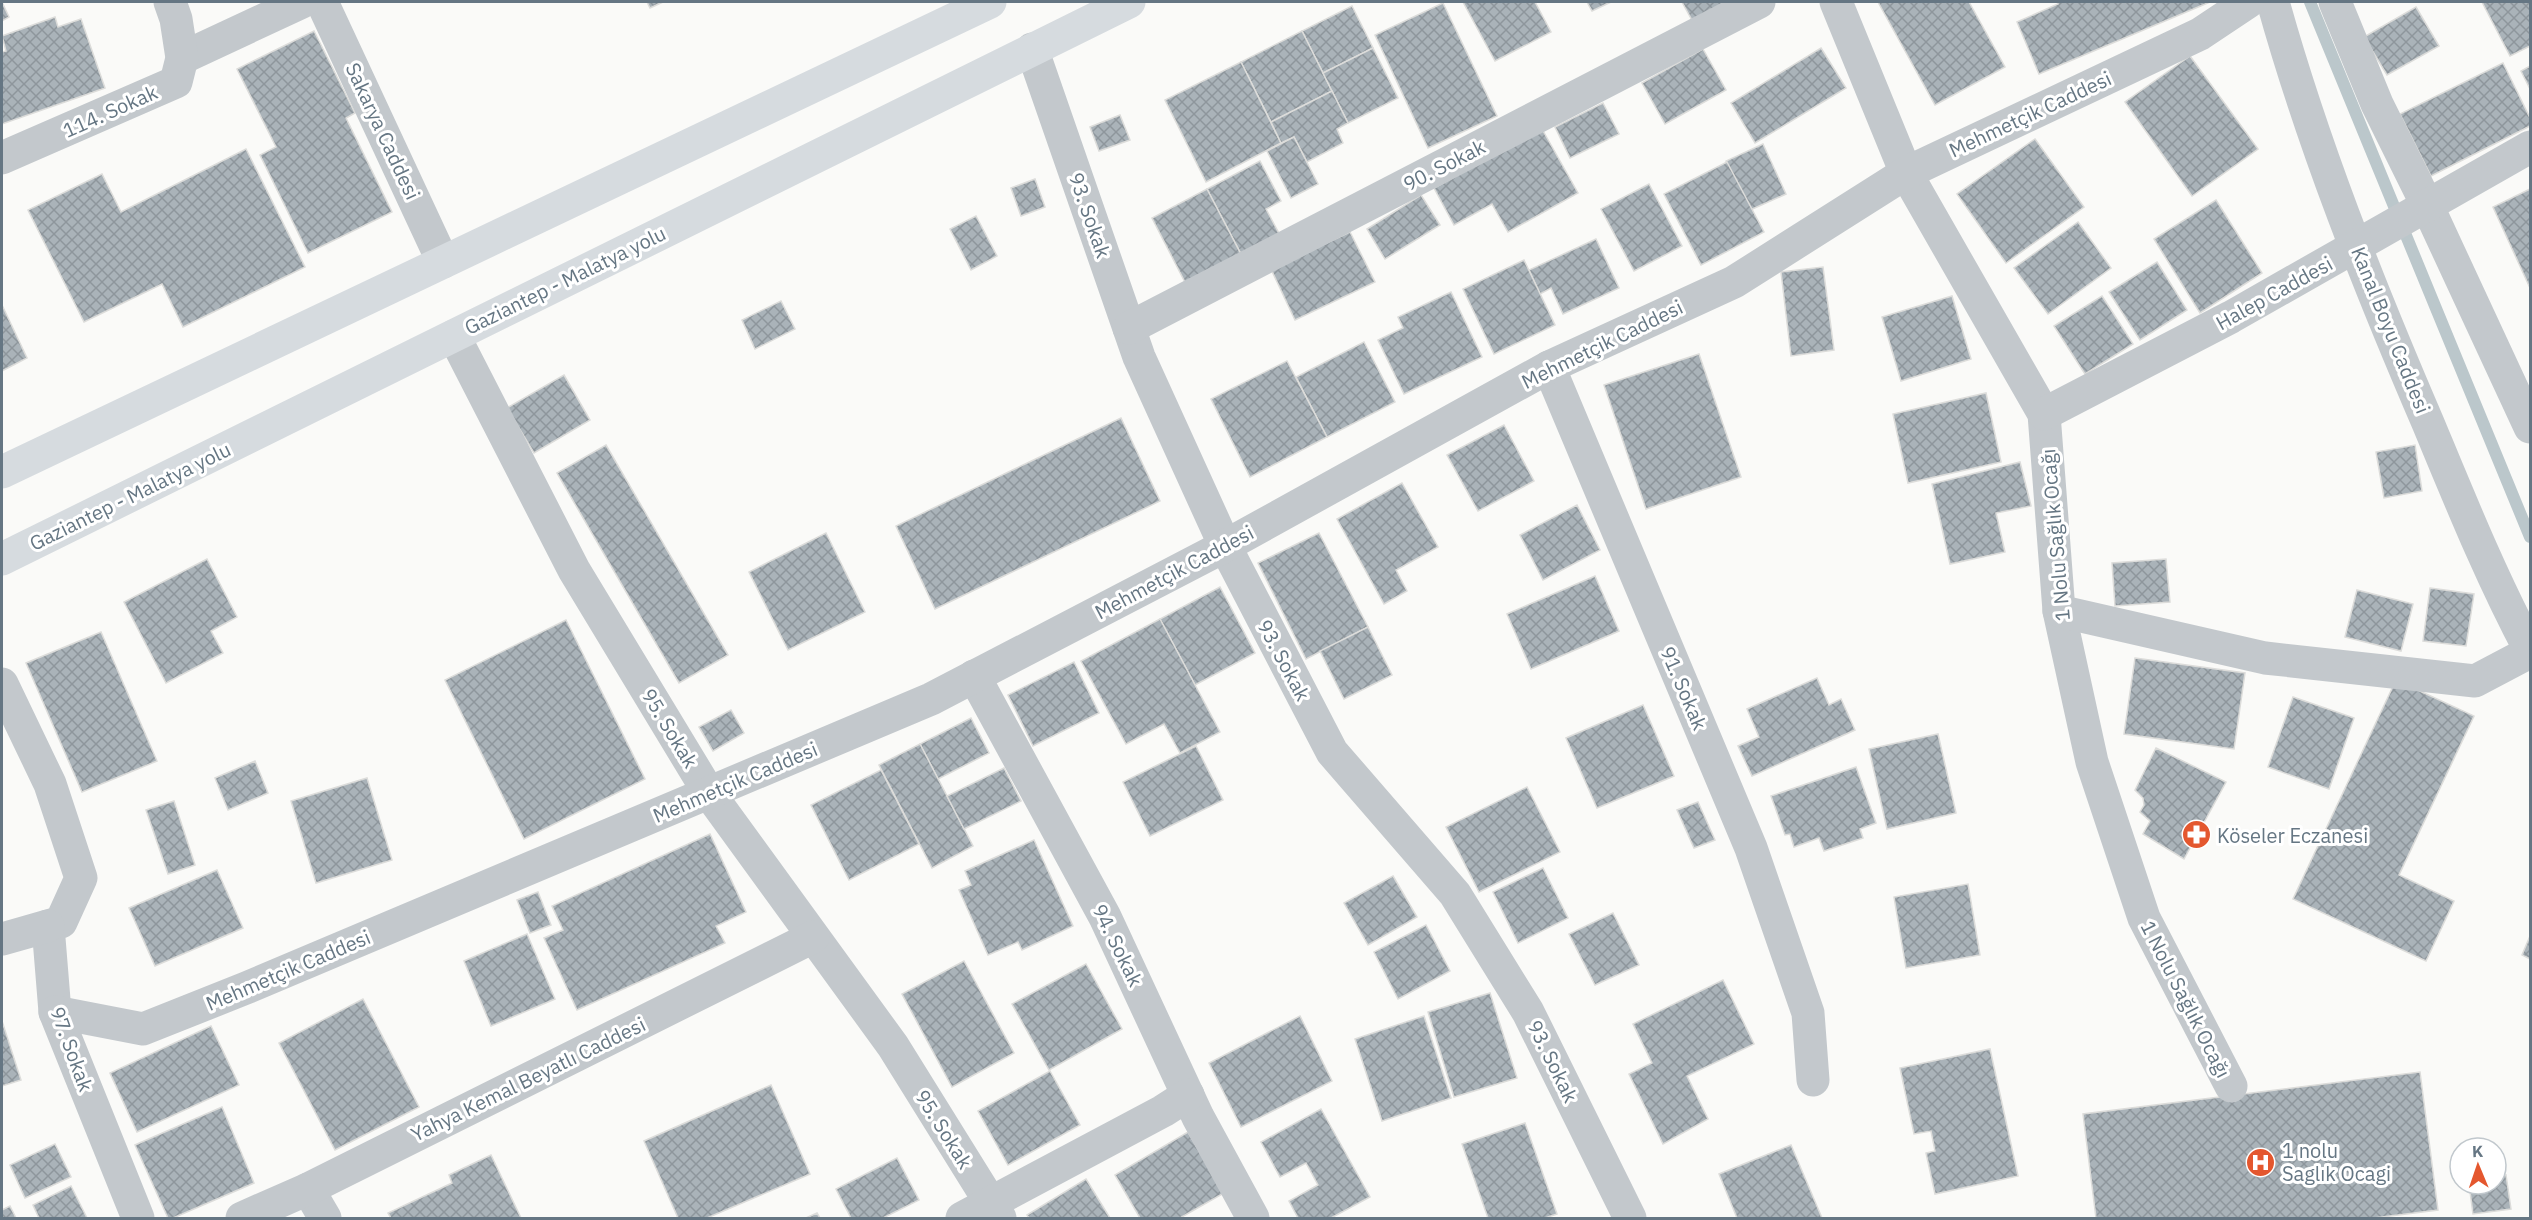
<svg xmlns="http://www.w3.org/2000/svg" width="2532" height="1220" font-family="'IBM Plex Sans',sans-serif">
<defs>
<pattern id="building-cross-hatch" width="8" height="8" patternUnits="userSpaceOnUse" patternTransform="scale(1.5)"><rect width="8" height="8" fill="#aab3b9"/><path d="M0 0l8 8M0 8l8-8" fill="none" stroke="#8e969c"/></pattern>
</defs>
<rect width="100%" height="100%" fill="#fafaf8"/>
<g fill="none" stroke-linecap="round" stroke-linejoin="round">
<path stroke="#bbc7cb" stroke-width="12" d="M2310 2 2530 537"/>
</g>
<g fill="url(#building-cross-hatch)" stroke="#dcdcda" stroke-width="1.5">
<path d="M2 2 9 17 2 21Z"/>
<path d="M647 2H663L650 8Z"/>
<path d="M1463 2H1535L1551 32 1495 61Z"/>
<path d="M1587 2H1611L1592 11Z"/>
<path d="M1682 2H1733L1693 22Z"/>
<path d="M1878 2H1969L2005 67 1935 105Z"/>
<path d="M2057 2H2210L2039 74 2017 22 2058 4Z"/>
<path d="M2482 2H2530V46L2510 56Z"/>
<path d="M1443 3 1497 116 1428 148 1375 35Z"/>
<path d="M1352 6 1373 48 1323 73 1302 31Z"/>
<path d="M2416 7 2439 46 2387 75 2364 37Z"/>
<path d="M55 17 58 27 81 19 105 88 2 124V52L6 51 2 36Z"/>
<path d="M314 31 355 113 346 118 392 212 308 253 260 155 276 147 237 69Z"/>
<path d="M1302 31 1332 91 1271 122 1241 62Z"/>
<path d="M1373 48 1398 98 1348 123 1323 73Z"/>
<path d="M1821 48 1846 88 1755 143 1731 103Z"/>
<path d="M1703 49 1726 90 1665 124 1642 83Z"/>
<path d="M2190 56 2258 149 2192 196 2125 102Z"/>
<path d="M1241 62 1281 143 1206 182 1165 100Z"/>
<path d="M2503 63 2530 118V126L2431 176 2400 114Z"/>
<path d="M2530 66V89L2521 71Z"/>
<path d="M1332 91 1348 123 1337 129 1343 143 1307 162 1294 137 1281 143 1271 122Z"/>
<path d="M1603 103 1619 134 1570 158 1555 127Z"/>
<path d="M1120 115 1130 140 1099 151 1090 127Z"/>
<path d="M1542 129 1578 193 1508 232 1492 204 1454 225 1434 188Z"/>
<path d="M1294 137 1318 184 1291 198 1267 151Z"/>
<path d="M2035 139 2084 207 2006 263 1957 194Z"/>
<path d="M1763 144 1786 194 1748 211 1726 161Z"/>
<path d="M246 149 305 267 183 327 162 284 84 322 28 210 102 174 121 212Z"/>
<path d="M1260 161 1281 201 1266 209 1282 239 1243 258 1207 189Z"/>
<path d="M1727 162 1764 232 1701 265 1664 194Z"/>
<path d="M1035 179 1045 207 1021 216 1011 188Z"/>
<path d="M1649 184 1682 246 1634 271 1601 209Z"/>
<path d="M1207 189 1243 258 1188 288 1152 218Z"/>
<path d="M2530 189V288L2493 207Z"/>
<path d="M1421 195 1440 225 1385 259 1367 229Z"/>
<path d="M2216 200 2262 273 2200 313 2154 239Z"/>
<path d="M976 216 997 256 971 270 950 229Z"/>
<path d="M2078 222 2111 268 2048 314 2014 268Z"/>
<path d="M1350 232 1375 282 1295 320 1271 269Z"/>
<path d="M1596 239 1619 288 1563 314 1551 288 1540 294 1529 270Z"/>
<path d="M1524 260 1555 325 1494 354 1463 289Z"/>
<path d="M2157 262 2187 310 2140 340 2109 292Z"/>
<path d="M1823 267 1834 350 1791 356 1781 272Z"/>
<path d="M1451 292 1482 357 1404 394 1378 340 1403 328 1398 317Z"/>
<path d="M1952 296 1971 359 1901 381 1882 317Z"/>
<path d="M2102 296 2133 344 2085 374 2054 326Z"/>
<path d="M781 301 795 329 755 349 742 320Z"/>
<path d="M2 305 27 358 2 371Z"/>
<path d="M1364 342 1395 402 1327 437 1296 377Z"/>
<path d="M1699 354 1741 477 1646 509 1604 385Z"/>
<path d="M1287 361 1327 437 1250 477 1211 399Z"/>
<path d="M564 375 590 420 534 453 507 408Z"/>
<path d="M1986 393 2001 462 1908 483 1893 414Z"/>
<path d="M1121 418 1160 501 935 609 896 526Z"/>
<path d="M1504 425 1534 481 1478 511 1447 455Z"/>
<path d="M606 445 728 655 679 683 557 473Z"/>
<path d="M2415 445 2422 491 2384 498 2376 452Z"/>
<path d="M2020 462 2031 506 1996 513 2005 552 1950 564 1932 484Z"/>
<path d="M1402 483 1438 547 1396 570 1407 591 1384 604 1337 519Z"/>
<path d="M1577 505 1600 550 1543 580 1520 535Z"/>
<path d="M826 533 865 612 788 650 749 572Z"/>
<path d="M1319 533 1368 627 1306 659 1258 563Z"/>
<path d="M207 559 237 617 211 631 223 653 166 683 124 602Z"/>
<path d="M2166 559 2170 602 2115 606 2112 563Z"/>
<path d="M1595 576 1619 631 1531 669 1507 614Z"/>
<path d="M1220 587 1255 653 1195 685 1160 619Z"/>
<path d="M2430 588 2474 594 2466 646 2423 641Z"/>
<path d="M2357 590 2413 604 2401 651 2345 637Z"/>
<path d="M1160 619 1220 732 1180 753 1164 724 1126 744 1081 661Z"/>
<path d="M566 620 645 779 524 839 445 680Z"/>
<path d="M1368 627 1392 675 1344 699 1320 651Z"/>
<path d="M101 632 157 761 82 792 26 663Z"/>
<path d="M2135 658 2245 673 2234 749 2124 734Z"/>
<path d="M1074 662 1099 713 1033 746 1008 695Z"/>
<path d="M1817 678 1829 705 1841 699 1855 730 1752 776 1738 746 1759 737 1747 709Z"/>
<path d="M2396 680 2474 716 2399 875 2454 901 2426 961 2293 899Z"/>
<path d="M2293 697 2354 718 2329 789 2268 767Z"/>
<path d="M1643 705 1674 776 1597 808 1566 738Z"/>
<path d="M731 710 744 733 713 751 699 727Z"/>
<path d="M971 718 989 753 938 779 920 744Z"/>
<path d="M1938 734 1956 813 1887 829 1869 749Z"/>
<path d="M920 744 973 846 932 868 879 765Z"/>
<path d="M1196 746 1223 800 1150 836 1123 782Z"/>
<path d="M2156 748 2226 782 2184 859 2143 834 2150 821 2140 812 2144 805 2143 798 2135 790Z"/>
<path d="M255 761 268 793 228 810 215 778Z"/>
<path d="M1856 767 1876 823 1860 829 1863 838 1824 851 1819 838 1794 847 1790 834 1785 835 1771 796Z"/>
<path d="M1004 768 1021 801 964 829 947 796Z"/>
<path d="M881 770 919 844 849 880 811 805Z"/>
<path d="M367 778 392 860 316 883 291 801Z"/>
<path d="M1527 787 1560 852 1479 892 1446 827Z"/>
<path d="M174 801 195 865 168 874 146 810Z"/>
<path d="M1698 802 1715 840 1694 848 1677 810Z"/>
<path d="M710 834 746 912 716 926 725 943 577 1010 544 938 563 930 552 906Z"/>
<path d="M1034 840 1073 926 1022 950 1018 942 988 955 959 890 971 885 965 871Z"/>
<path d="M1543 868 1568 918 1518 943 1493 892Z"/>
<path d="M217 870 243 928 155 966 129 908Z"/>
<path d="M1393 876 1417 917 1368 945 1344 903Z"/>
<path d="M1968 884 1980 955 1906 968 1894 897Z"/>
<path d="M538 892 551 925 530 933 517 900Z"/>
<path d="M1613 913 1639 965 1595 985 1569 934Z"/>
<path d="M1426 925 1450 971 1398 999 1374 952Z"/>
<path d="M527 934 555 999 491 1026 464 961Z"/>
<path d="M2530 936V959L2522 955Z"/>
<path d="M964 961 1014 1053 952 1087 902 994Z"/>
<path d="M1086 964 1122 1029 1049 1070 1012 1004Z"/>
<path d="M1723 980 1754 1044 1687 1076 1708 1119 1663 1144 1629 1074 1652 1063 1633 1024Z"/>
<path d="M1490 993 1517 1078 1454 1097 1428 1012Z"/>
<path d="M363 999 419 1107 335 1150 279 1043Z"/>
<path d="M1300 1016 1332 1081 1241 1127 1209 1063Z"/>
<path d="M1424 1016 1451 1098 1382 1121 1355 1039Z"/>
<path d="M2 1021 21 1080 2 1086Z"/>
<path d="M211 1026 239 1085 137 1132 110 1073Z"/>
<path d="M1990 1049 2018 1176 1935 1194 1926 1153 1935 1151 1931 1131 1914 1134 1900 1068Z"/>
<path d="M1050 1071 1080 1125 1008 1165 978 1111Z"/>
<path d="M2420 1072 2438 1210 2374 1218H2096L2083 1114Z"/>
<path d="M771 1085 810 1174 707 1218H678L644 1141Z"/>
<path d="M222 1107 254 1183 173 1218H168L135 1145Z"/>
<path d="M1321 1109 1370 1197 1331 1218H1298L1289 1201 1318 1185 1306 1163 1280 1177 1261 1142Z"/>
<path d="M1525 1123 1557 1214 1545 1218H1488L1462 1144Z"/>
<path d="M1188 1132 1224 1193 1180 1218H1140L1115 1175Z"/>
<path d="M55 1144 71 1177 25 1198 10 1165Z"/>
<path d="M1791 1145 1822 1218H1737L1719 1174Z"/>
<path d="M491 1155 521 1218H391L388 1213 452 1183 449 1175Z"/>
<path d="M897 1158 919 1200 883 1218H851L836 1189Z"/>
<path d="M2506 1175 2511 1209 2473 1214 2469 1184H2496V1177Z"/>
<path d="M1086 1179 1110 1218H1029L1027 1215Z"/>
<path d="M71 1186 87 1218H39L33 1205Z"/>
<path d="M10 1206 16 1218H2V1210Z"/>
<path d="M817 1213 820 1218H806Z"/>
</g>
<g fill="none" stroke-linecap="round" stroke-linejoin="round">
<g stroke="#c3c8cc" stroke-width="33">
<path d="M322 2 443 262"/>
<path d="M1836 2 1906 173 2044 414 2059 611 2092 762 2144 918 2231 1086"/>
<path d="M2273 2C2313 145 2369 286 2428 423 2460 500 2491 577 2530 650"/>
<path d="M2335 2 2377 104 2427 205 2530 427"/>
<path d="M1032 49 1139 357 1225 546 1332 752 1455 894 1528 1012 1630 1218"/>
<path d="M182 58 302 2"/>
<path d="M2 158 176 82 182 58 176 19 170 2"/>
<path d="M1129 328 1759 2"/>
<path d="M454 336 574 570 709 793 893 1046 1000 1218"/>
<path d="M1549 367 1751 848 1808 1013 1813 1080"/>
<path d="M2044 414 2231 317 2530 147"/>
<path d="M2059 611 2265 658 2475 681 2530 652"/>
<path d="M974 676 1105 917 1198 1117 1253 1218"/>
<path d="M2 684 50 784 81 878 61 922 48 926 55 1012 138 1218"/>
<path d="M2 939 48 926"/>
<path d="M55 1012 143 1029 246 988 931 699 1225 546 1549 367 1734 282 1906 173 2200 34 2248 2"/>
<path d="M308 1189 325 1218"/>
<path d="M242 1218 308 1189 813 937"/>
<path d="M962 1218 1163 1111 1188 1095"/>
</g>
<g stroke="#d6dbdf" stroke-width="33">
<path d="M2 472 990 2"/>
<path d="M2 559 1129 2"/>
</g>
</g>
<defs>
<symbol id="pharmacy-disc" viewBox="-11 -11 22 22"><circle r="9.5" fill="#e4572e" stroke="#fff"/><path d="M-2-6h4v4h4v4h-4v4h-4v-4h-4v-4h4Z" fill="#fff"/></symbol>
<symbol id="hospital-disc" viewBox="-11 -11 22 22"><circle r="9.5" fill="#e4572e" stroke="#fff"/><path d="M-5-5h3v3.5h4V-5h3V5h-3V1.5h-4V5h-3Z" fill="#fff"/></symbol>
</defs>
<g fill-rule="evenodd">
<use href="#pharmacy-disc" x="2180" y="818" width="33" height="33"/>
<use href="#hospital-disc" x="2244" y="1146" width="33" height="33"/>
</g>
<g text-anchor="middle" dominant-baseline="central" stroke-width="6" stroke-linejoin="round" paint-order="stroke">
<g font-size="20" fill="#657683" stroke="#fff">
<text transform="translate(110 111) rotate(-24)">114. Sokak</text>
<text transform="translate(2030 114) rotate(-25)">Mehmetçik Caddesi</text>
<text transform="translate(383 131) rotate(65)">Sakarya Caddesi</text>
<text transform="translate(1444 165) rotate(-27)">90. Sokak</text>
<text transform="translate(1090 215) rotate(71)">93. Sokak</text>
<text transform="translate(565 280) rotate(-26)">Gaziantep - Malatya yolu</text>
<text transform="translate(2274 293) rotate(-29)">Halep Caddesi</text>
<text transform="translate(2391 330) rotate(68)">Kanal Boyu Caddesi</text>
<text transform="translate(1602 344) rotate(-26)">Mehmetçik Caddesi</text>
<text transform="translate(130 496) rotate(-26)">Gaziantep - Malatya yolu</text>
<text transform="translate(2055 535) rotate(-95)">1 Nolu Sağlık Ocağı</text>
<text transform="translate(1174 572) rotate(-28)">Mehmetçik Caddesi</text>
<text transform="translate(1284 660) rotate(62)">93. Sokak</text>
<text transform="translate(1684 688) rotate(67)">91. Sokak</text>
<text transform="translate(670 728) rotate(59)">95. Sokak</text>
<text transform="translate(735 782) rotate(-23)">Mehmetçik Caddesi</text>
<text transform="translate(1118 945) rotate(64)">94. Sokak</text>
<text transform="translate(288 970) rotate(-23)">Mehmetçik Caddesi</text>
<text transform="translate(2186 999) rotate(63)">1 Nolu Sağlık Ocağı</text>
<text transform="translate(72 1049) rotate(70)">97. Sokak</text>
<text transform="translate(1553 1061) rotate(64)">93. Sokak</text>
<text transform="translate(528 1079) rotate(-26)">Yahya Kemal Beyatlı Caddesi</text>
<text transform="translate(944 1129) rotate(58)">95. Sokak</text>
</g>
<g font-size="20" fill="#657683" stroke="#fff" text-anchor="start">
<text x="2217" y="835">Köseler Eczanesi</text>
<text x="2282" y="1150">1 nolu<tspan x="2282" dy="23">Saglık Ocagi</tspan></text>
</g>
</g>
<rect width="2532" height="1220" fill="none" stroke="#657683" stroke-width="6"/>
<g transform="translate(2478 1166) rotate(358)"><circle r="28" fill="#ffffff" stroke="#c1c8cd" stroke-width="1.5"/>
<path d="M0-4.5L10 22L0 15L-10 22Z" fill="#e4572e"/>
<text y="-9" font-size="16" font-weight="bold" text-anchor="middle" fill="#657683">K</text>
</g>
</svg>
